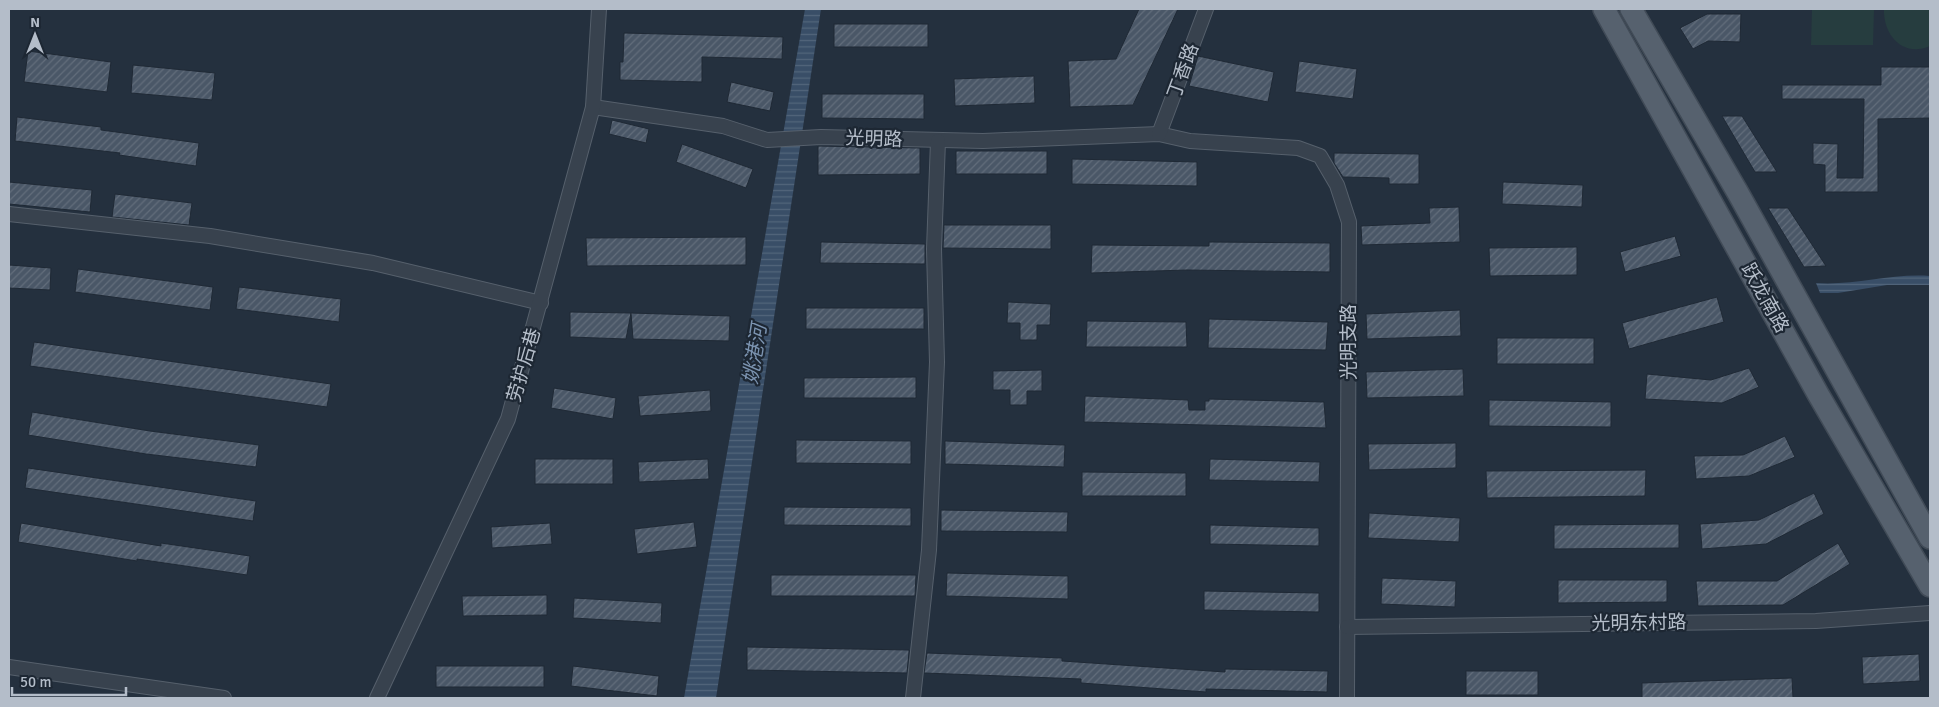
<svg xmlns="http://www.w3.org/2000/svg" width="1939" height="707" font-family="Signika,'Noto Sans SC',sans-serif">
<defs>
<pattern id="water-rules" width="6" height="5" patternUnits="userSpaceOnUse" patternTransform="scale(1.25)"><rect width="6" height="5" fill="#394e67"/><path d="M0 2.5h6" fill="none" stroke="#53667b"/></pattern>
<pattern id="building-hatch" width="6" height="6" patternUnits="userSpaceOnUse" patternTransform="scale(1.25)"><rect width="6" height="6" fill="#4a5767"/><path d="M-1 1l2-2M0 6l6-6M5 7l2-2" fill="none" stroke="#626d7b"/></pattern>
</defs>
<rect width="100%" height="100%" fill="#24303e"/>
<g fill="#263d3f">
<path d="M1812 9H1874L1873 45H1811Z"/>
<path d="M1884 9H1930V46C1903 58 1883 35 1884 9Z"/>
</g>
<g fill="url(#water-rules)">
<path d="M805 9H821L716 698H684Z"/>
<path d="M1930 276V285H1887L1838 293H1820L1816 283C1853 286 1892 273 1930 276Z"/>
</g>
<g fill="url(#building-hatch)" stroke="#1f2935">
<path d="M1139 9H1178L1133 105 1070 107 1068 61 1116 59Z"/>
<path d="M1707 14H1741L1740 42 1708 41 1693 49 1680 28Z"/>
<rect x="834" y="24" width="94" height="23"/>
<path d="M624 33 783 37 782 59 702 57V82L620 80V62H623Z"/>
<path d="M28 51 111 62 107 92 24 82Z"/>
<path d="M1198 56 1274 72 1268 102 1189 86Z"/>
<path d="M1299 61 1357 69 1353 99 1295 92Z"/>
<path d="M133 65 215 73 212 100 131 93Z"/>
<path d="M1881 67H1930V118L1878 119V192H1825V165L1813 164V143L1838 144 1837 178H1863L1864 99H1782V85H1881Z"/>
<path d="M1034 76 1035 103 955 106 954 79Z"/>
<path d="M731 82 774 92 770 111 727 102Z"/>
<path d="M822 94H924V119L822 118Z"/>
<path d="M1722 116H1742L1777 172H1755Z"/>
<path d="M17 117 101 127V130L199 143 196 166 119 155 120 153 15 141Z"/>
<path d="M612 120 649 129 646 143 609 134Z"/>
<path d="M682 144 753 169 746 188 676 162Z"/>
<path d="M818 146 920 148V174L818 175Z"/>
<rect x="956" y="151" width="91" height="23"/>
<path d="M1334 153 1419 154V184H1389V178L1343 177 1334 163Z"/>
<path d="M1072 159 1197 162V186L1072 184Z"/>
<path d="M9 182 92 190 90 212 9 204Z"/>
<path d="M1503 182 1583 185 1582 207 1502 204Z"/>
<path d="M115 194 192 203 189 225 112 217Z"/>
<path d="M1459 207 1460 242 1362 245 1361 226 1430 223 1429 208Z"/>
<path d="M1768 208H1788L1826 266 1804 267Z"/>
<path d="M944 225H1051V249L943 248Z"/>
<path d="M1675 236 1681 256 1625 272 1620 252Z"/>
<path d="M746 237V265L587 266 586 238Z"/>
<path d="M821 242 925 244V264L820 263Z"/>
<path d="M1209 242 1330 243V272L1187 270 1091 273 1092 245 1209 246Z"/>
<path d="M1577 247V275L1490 276 1489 248Z"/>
<path d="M9 265 51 268 50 290 9 288Z"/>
<path d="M78 269 213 287 210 310 75 292Z"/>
<path d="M239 287 341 299 339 322 236 309Z"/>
<path d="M1717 297 1724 322 1629 349 1622 323Z"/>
<path d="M1008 302 1051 304 1050 325H1037V340H1020V323H1007Z"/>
<rect x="806" y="308" width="118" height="21"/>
<path d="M1460 310 1461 336 1367 339 1366 314Z"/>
<path d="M570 312 631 313 626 339 570 337Z"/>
<path d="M631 313 730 316 729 341 633 339Z"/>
<path d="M1209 319 1328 322 1326 350 1208 348Z"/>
<path d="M1087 321 1186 322 1187 347H1086Z"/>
<rect x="1497" y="338" width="97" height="26"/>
<path d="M34 342 331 384 327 407 30 366Z"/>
<path d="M1749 368 1759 387 1722 403 1645 399 1647 374 1711 380Z"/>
<path d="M1463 369 1464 396 1367 398 1366 372Z"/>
<path d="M1042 370V391H1027V405H1010V390H993V371Z"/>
<path d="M916 377V398H804V378Z"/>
<path d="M554 388 616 398 613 419 551 408Z"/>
<path d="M710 390 711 411 640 416 638 396Z"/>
<path d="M1085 396 1188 400 1189 410H1205V401H1209V399L1324 402 1326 428 1084 422Z"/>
<path d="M1489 400 1611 402V427L1489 426Z"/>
<path d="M32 412 150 431 259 445 256 467 146 454 28 435Z"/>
<path d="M1785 436 1795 457 1749 476 1696 479 1694 456 1743 455Z"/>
<path d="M796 440 911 441V464L796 463Z"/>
<path d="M945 441 1065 445 1064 467 945 464Z"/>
<path d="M1456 443V468L1369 470 1368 444Z"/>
<rect x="535" y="459" width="78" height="25"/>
<path d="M708 459 709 479 639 482 638 462Z"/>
<path d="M1210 459 1320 462 1319 482 1209 480Z"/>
<path d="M28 468 256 501 253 521 25 488Z"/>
<path d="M1646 470 1645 496 1487 498 1486 471Z"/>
<path d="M1082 472 1186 473V496H1082Z"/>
<path d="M1814 493 1824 514 1766 544 1702 549 1700 524 1759 520Z"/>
<path d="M784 507 911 508V526L784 525Z"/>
<path d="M941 510 1068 512 1067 532 941 531Z"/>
<path d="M1369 513 1460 518 1459 542 1368 538Z"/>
<path d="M694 522 697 547 637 554 634 529Z"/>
<path d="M21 523 161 546V543L250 556 247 575 137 559V561L18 542Z"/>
<path d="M550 523 552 544 492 548 491 527Z"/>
<path d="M1679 524V548L1554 549V525Z"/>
<path d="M1210 525 1319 528V546L1210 544Z"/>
<path d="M1838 543 1850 564 1783 605 1698 606 1696 581H1777Z"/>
<path d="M947 573 1068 576V599L946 596Z"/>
<path d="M771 575H916L915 596H771Z"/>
<path d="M1382 578 1456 581 1455 607 1381 604Z"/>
<path d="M1558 580H1667V602L1558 603Z"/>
<path d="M1204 591 1319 593V612L1204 610Z"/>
<path d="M547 595V615L463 616 462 596Z"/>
<path d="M574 598 662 603 661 623 573 618Z"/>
<path d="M747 647 909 650V652L907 673 747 670Z"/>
<path d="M927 653 1062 658V661L1225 672V669L1328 671 1327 692 1206 689V692L1081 683V679L924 673Z"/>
<path d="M1919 654 1920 681 1863 684 1862 657Z"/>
<rect x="436" y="666" width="108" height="21"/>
<path d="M573 666 659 676 657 696 571 686Z"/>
<rect x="1466" y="671" width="72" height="24"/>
<path d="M1792 678 1793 698H1642V683Z"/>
</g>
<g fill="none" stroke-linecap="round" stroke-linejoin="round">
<defs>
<g id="minor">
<path d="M593 107 723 126 767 140 821 137 983 141 1159 134 1190 141 1298 148 1320 156 1337 185 1349 222 1347 698"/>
<path d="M1159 134 1206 9"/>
<path d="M9 214 210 236 373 263 541 303"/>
<path d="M1347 627 1816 621 1930 613"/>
<path d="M9 667 224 698"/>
<path d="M377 698 508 419 593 107 599 9"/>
<path d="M913 698 929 550 937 362 934 249 938 141"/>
</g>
<g id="primary">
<path d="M1604 9 1818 394 1930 586"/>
<path d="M1631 9 1738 193 1930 538"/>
</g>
</defs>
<use href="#minor" stroke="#56606c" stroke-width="16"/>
<use href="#primary" stroke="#414b57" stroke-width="24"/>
<use href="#minor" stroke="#38424e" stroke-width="14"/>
<use href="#primary" stroke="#56616e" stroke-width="21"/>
</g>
<g text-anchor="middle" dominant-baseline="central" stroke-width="4.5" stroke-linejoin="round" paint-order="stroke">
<g font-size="19" fill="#b4bdc9" stroke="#1d2733">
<text transform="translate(1183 71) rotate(-70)">丁香路</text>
<text transform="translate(874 139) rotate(2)">光明路</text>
<text transform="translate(1765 298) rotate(61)">跃龙南路</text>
<text transform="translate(1349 342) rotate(-90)">光明支路</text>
<text transform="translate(524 365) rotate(-74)">劳护后巷</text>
<text transform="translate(1639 623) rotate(-1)">光明东村路</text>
</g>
<g font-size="20" font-style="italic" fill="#7c94b1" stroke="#1d2733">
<text transform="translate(755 354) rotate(-81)">姚港河</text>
</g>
</g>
<rect width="1939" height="707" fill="none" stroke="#b4bdc9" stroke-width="20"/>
<g transform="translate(35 35)" stroke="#1d2733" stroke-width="4" paint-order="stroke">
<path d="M0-4L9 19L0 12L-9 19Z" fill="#b4bdc9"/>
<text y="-8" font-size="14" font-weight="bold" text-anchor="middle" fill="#b4bdc9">N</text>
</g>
<path d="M12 687v8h114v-8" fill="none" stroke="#b4bdc9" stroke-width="2.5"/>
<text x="20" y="687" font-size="15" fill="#b4bdc9" stroke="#1d2733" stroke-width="4" paint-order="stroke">50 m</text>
</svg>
